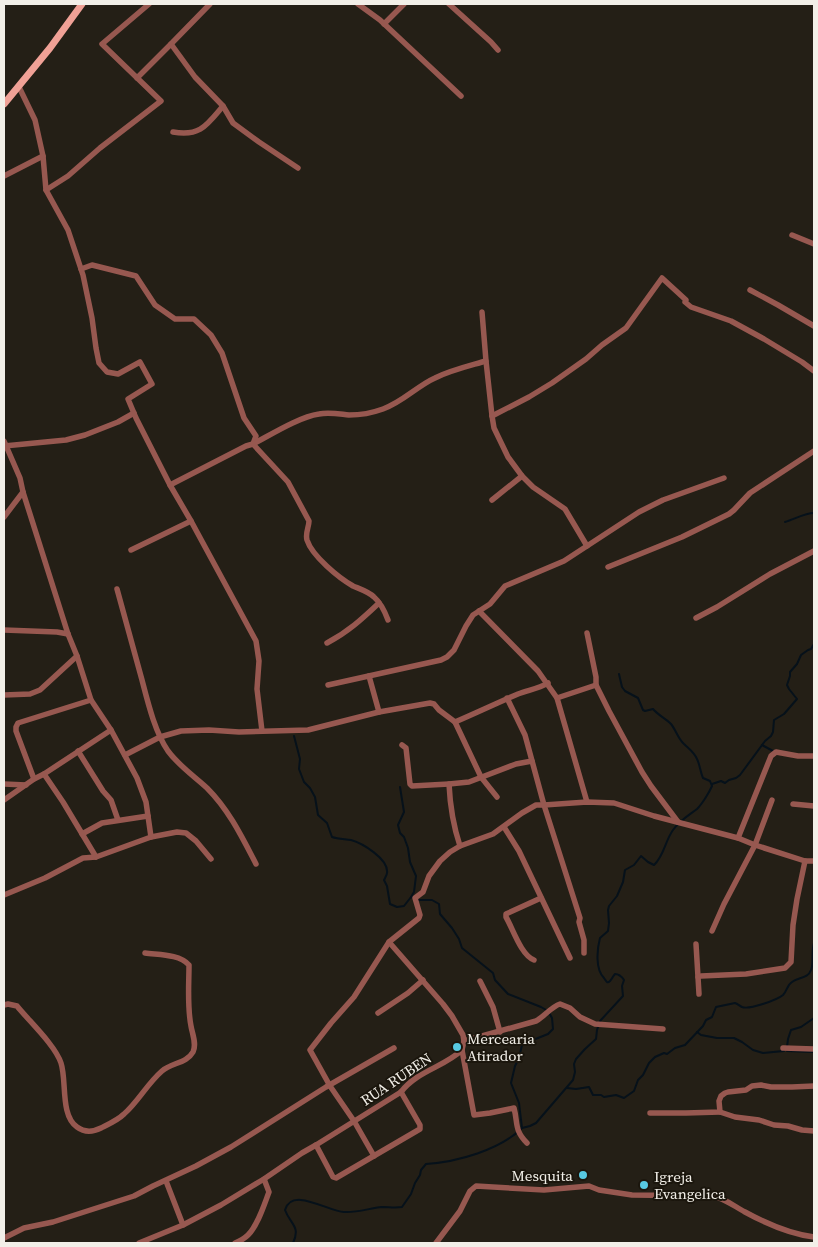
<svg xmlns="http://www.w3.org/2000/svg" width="818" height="1247" font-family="'Source Serif 4',serif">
<rect width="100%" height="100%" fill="#241f16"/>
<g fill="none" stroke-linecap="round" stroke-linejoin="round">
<g stroke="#06111a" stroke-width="2">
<path d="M785 522C795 519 805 513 814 513"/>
<path d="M294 736 300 759 299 769 304 782 310 788 315 797 318 815 327 823 332 837C338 839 345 839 351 840 362 843 389 859 387 873 387 875 385 878 384 880L387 886 390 904 397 907 404 906 411 897"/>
<path d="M762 745 773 751"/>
<path d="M712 784 721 781 725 783 729 780 736 778 740 775 765 741 771 736 773 732 774 720 784 714 797 699 789 689 787 685 790 676V672L797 664 801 655 808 650 811 649 814 644"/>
<path d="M697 1032 701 1035 717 1038H734L742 1042 753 1050 763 1053 784 1051"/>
<path d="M787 1047 788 1039 791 1030 801 1027 814 1018"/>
<path d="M787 1051 814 1052"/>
<path d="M567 1088 576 1089 589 1087 593 1095H601L604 1097 616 1095 624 1098 634 1091 638 1080 643 1075 649 1063 655 1057 664 1053 667 1054 675 1048 685 1045 703 1026 706 1020 712 1017 716 1007 735 1003C738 1004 740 1006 742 1007 749 1010 777 1000 783 995 787 991 787 985 792 982 798 977 808 979 811 970 814 964 811 952 814 943"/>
<path d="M522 1128 530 1126 536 1123 573 1080 575 1072 574 1064 576 1059 585 1049 596 1039 597 1030 600 1021 623 996 622 986 624 980C622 977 619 974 615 974 613 976 612 979 610 981 607 984 606 981 604 978 595 969 597 949 600 938L608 931 609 923 608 910 609 906 617 896 623 882 625 870 634 865 641 856 648 862 654 865C664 856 665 841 673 830 680 820 688 816 697 809 702 804 709 793 712 786L710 781 703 778C700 771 700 765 697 759 694 752 689 749 684 744 678 739 676 730 671 724 665 718 658 715 653 709L645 711 643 710 638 698 625 691 622 687 619 674"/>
<path d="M293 1243C301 1226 290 1224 285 1210 292 1186 329 1212 344 1212 357 1213 370 1208 382 1207 389 1207 395 1208 402 1207L411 1194 415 1183 420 1175 421 1170 426 1164C457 1162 500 1150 522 1128L519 1103 511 1083 515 1066 519 1058 522 1045 528 1042 548 1034 553 1029 552 1018 548 1011 541 1007 508 994 495 980 493 973 462 948 459 939 452 928 440 914 439 904 432 900H419L411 897 414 892 416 876 410 862 408 848 404 837 400 833 398 825 404 812 400 787"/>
</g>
<g stroke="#975850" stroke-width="5.5">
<path d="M358 4 380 20 461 96"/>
<path d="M449 4 491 42 498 50"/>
<path d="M384 24 404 4"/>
<path d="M171 44 195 77 223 106 233 123 259 142 298 168"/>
<path d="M137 78 171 44 210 4"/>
<path d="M19 87 35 120 43 156 46 190 68 230 83 275 92 318 96 348 99 363 107 372 118 374 140 362 152 384 128 399 136 418 170 485 191 521 256 641 259 661 257 689 262 731"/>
<path d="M173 132C200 137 207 125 223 106"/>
<path d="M4 176 43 156"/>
<path d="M46 190 68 176 100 148 161 101 102 44 149 4"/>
<path d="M792 235 814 244"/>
<path d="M81 269 92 265 136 276 155 305 175 319H194L211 335 222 353 244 418 256 436 253 444 288 482 309 521C309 527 305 533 307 540 312 556 339 578 353 586 360 589 369 592 374 597 381 603 385 612 388 620"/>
<path d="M750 290 778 305 814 326"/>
<path d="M482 312 486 361 492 416 494 428 508 457 522 476 533 487 565 509 587 546"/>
<path d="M492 416 529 397 552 383 586 359 602 345 626 328 662 278 686 300 685 302 691 307 731 321 764 339 802 362 814 371"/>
<path d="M4 441 20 478 23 492 68 634 77 656 91 700 111 730 137 778 146 802 151 837"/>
<path d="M4 446 66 440 85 435 118 422 134 413"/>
<path d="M170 485 246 446 253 444C272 434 299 417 319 414 329 412 339 414 349 415 361 415 372 413 383 409 403 402 417 386 435 378 451 370 469 366 486 361"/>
<path d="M492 500 522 476"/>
<path d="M4 517 23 492"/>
<path d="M131 550 191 521"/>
<path d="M608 567 682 537 729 514 734 510 750 493 814 451"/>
<path d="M117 589C125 619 134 650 142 680 148 703 155 732 168 751 179 766 194 776 207 788 229 810 242 837 256 864"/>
<path d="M479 611 538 671 557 698 587 802"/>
<path d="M696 618 717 607 770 574 814 551"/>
<path d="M4 630 57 632 68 634"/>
<path d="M587 633 596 677V685L609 711 642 772 651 786 678 822"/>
<path d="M327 643C348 632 362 619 379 603"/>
<path d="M369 676 379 712"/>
<path d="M328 685 441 660 447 657 454 650 466 626 473 615 490 604 505 586 564 561 639 512 663 500 724 478"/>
<path d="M4 695 30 694 40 690 77 656"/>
<path d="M507 698 525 735 544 805 580 918 579 922 584 940V953"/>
<path d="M557 698 596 685"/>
<path d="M455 722 481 777 497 797"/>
<path d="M402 745 406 748 410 784 412 786 449 784"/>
<path d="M78 751 103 791 111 800 118 820"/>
<path d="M125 755 160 737 181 731 209 730 239 732 308 730 379 712 430 703 434 704 439 710 455 722C476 713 497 703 518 694 528 690 538 689 548 683"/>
<path d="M44 774 63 802 96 857"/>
<path d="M34 779 16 731V727L18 723 91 700"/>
<path d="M4 784 26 785"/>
<path d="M4 800 34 779 44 774 111 730"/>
<path d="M793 804 814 806"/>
<path d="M504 827 519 851 570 958"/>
<path d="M82 834 102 823 148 816"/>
<path d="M738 838 771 756 776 752 798 756H814"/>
<path d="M460 846C453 825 450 805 449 784L469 782 516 764 532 761"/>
<path d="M4 895 45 878 83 858 96 857 151 837 177 832 186 833 196 841 211 859"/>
<path d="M712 931 724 904 755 845 772 800"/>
<path d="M389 942 443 1004 452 1016 463 1035 464 1041 462 1050 474 1115 490 1113 514 1108C518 1123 514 1130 527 1143"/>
<path d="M696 944 698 977"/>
<path d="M534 960C521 955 513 929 506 917V914L541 898"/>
<path d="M480 981 493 1007 500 1032"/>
<path d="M699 994 698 977 701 976 746 974 785 968 791 962 793 925 797 899 805 861"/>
<path d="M4 1005 8 1004 17 1006C29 1021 55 1045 61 1063 67 1081 60 1115 77 1127 85 1133 93 1132 101 1128 109 1124 118 1120 124 1114 138 1102 147 1084 162 1071 171 1063 187 1063 193 1052 197 1044 192 1033 191 1026 187 1006 189 985 189 965 179 954 159 955 145 953"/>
<path d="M378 1013 408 993 423 980"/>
<path d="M464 1041 536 1021C545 1016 551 1007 560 1004L570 1008 580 1017 595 1024 663 1029"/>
<path d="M783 1048 814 1049"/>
<path d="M720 1112 735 1117 759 1120 774 1125 788 1126 802 1130 814 1131"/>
<path d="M650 1113H686L720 1112 719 1101 721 1096 725 1093 728 1092 746 1090 752 1086 761 1085 771 1087H792L814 1086"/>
<path d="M316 1145 333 1177 336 1178 420 1129V1125L401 1092"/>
<path d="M374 1156 354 1121 330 1086 310 1050 331 1023 354 997 389 942 419 918 420 915 415 898 423 892 429 876 440 861 450 852 460 846 493 834 522 813 536 805H544L587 802 614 803 654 816 738 838 755 845 805 861H814"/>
<path d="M166 1181 183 1225"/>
<path d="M4 1238 24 1228 53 1222 134 1196 153 1186 196 1166 231 1147 326 1087 394 1048"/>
<path d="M139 1243 183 1225 221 1205 264 1179 302 1153 316 1145 401 1092C417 1071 444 1067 462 1050"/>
<path d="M235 1243C240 1241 245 1238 248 1235 258 1225 264 1205 269 1192L264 1179"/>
<path d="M436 1243 460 1211 470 1191 476 1186 544 1190 589 1186 599 1190 632 1195 714 1196C725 1199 734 1206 745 1212 767 1224 789 1234 814 1237"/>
</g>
<path stroke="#f0a196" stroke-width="7" d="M4 104 50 48 82 4"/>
</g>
<g fill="#57c9e2" stroke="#1b160d" stroke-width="2">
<circle cx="457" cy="1047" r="5"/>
<circle cx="583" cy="1175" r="5"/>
<circle cx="644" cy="1185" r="5"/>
</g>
<g text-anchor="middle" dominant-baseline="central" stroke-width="4" stroke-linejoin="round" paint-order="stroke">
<g font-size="15" fill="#f2efe8" stroke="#1b160d" text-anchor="start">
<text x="467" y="1038">Mercearia<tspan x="467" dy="17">Atirador</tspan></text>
<text x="573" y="1175" text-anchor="end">Mesquita</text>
<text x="654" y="1176">Igreja<tspan x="654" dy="17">Evangelica</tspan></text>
</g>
<g font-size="15" fill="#f2efe8" stroke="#1b160d">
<text transform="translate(396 1079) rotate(-34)">RUA RUBEN</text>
</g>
</g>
<rect width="818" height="1247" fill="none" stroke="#f2efe8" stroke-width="10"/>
</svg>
